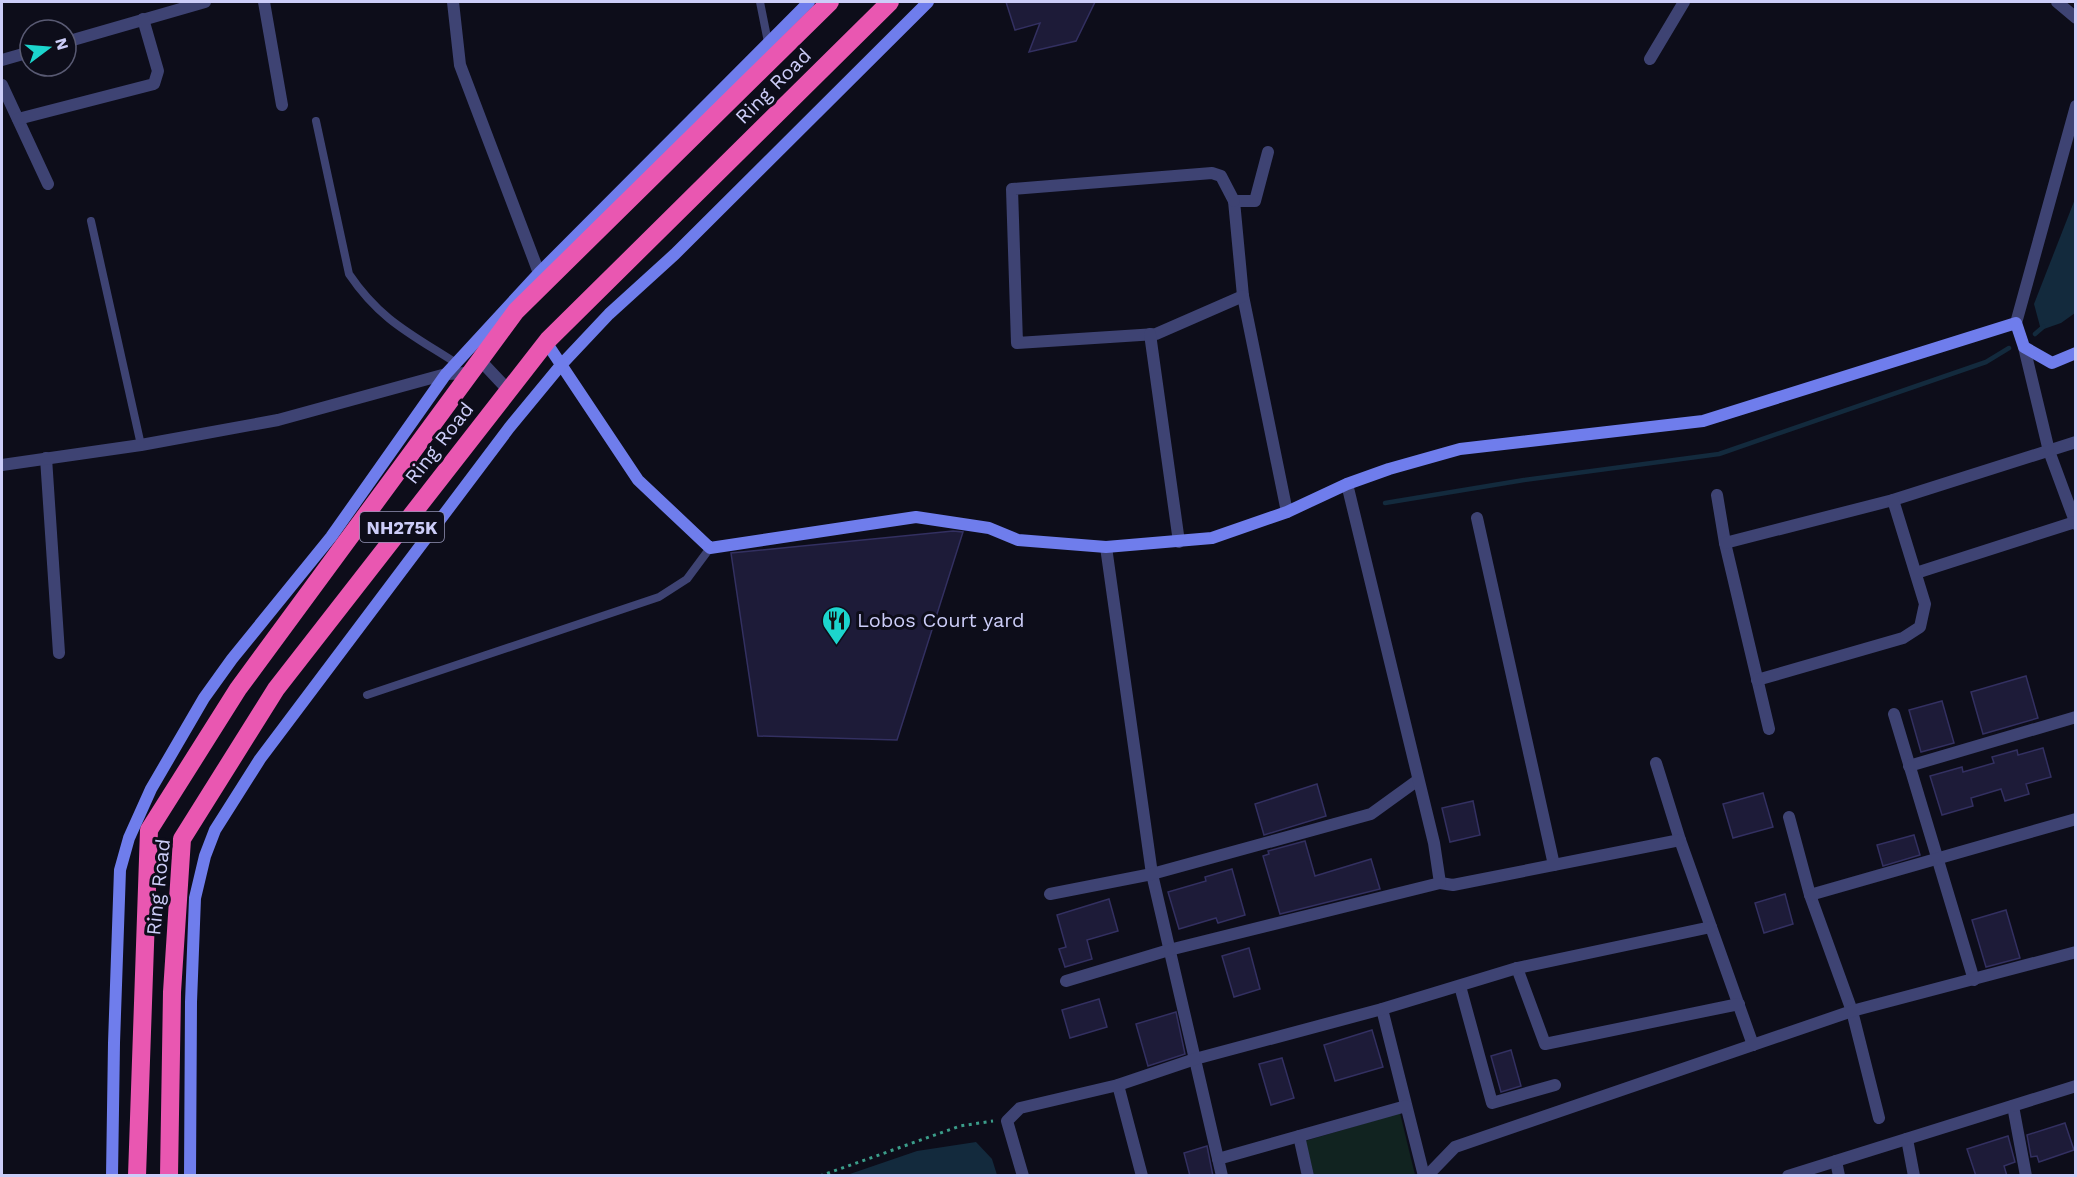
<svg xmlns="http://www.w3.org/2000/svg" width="2077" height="1177" font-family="'Work Sans',sans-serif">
<rect width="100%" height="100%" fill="#0d0d1a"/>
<path fill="#112320" d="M1400 1113 1415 1175H1314L1305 1141Z"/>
<g fill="#132a3d">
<path d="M2075 199V313L2061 323 2041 330 2034 304Z"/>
<path d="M976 1142 992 1159 997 1175H847L917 1151Z"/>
</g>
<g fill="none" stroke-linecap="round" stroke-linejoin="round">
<g stroke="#132a3d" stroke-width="4.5">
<path d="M2035 334 2043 327"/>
<path d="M1385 503 1524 480 1719 454 1986 362 2009 348"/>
</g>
</g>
<g fill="#1d1b38" stroke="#333061" stroke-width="1.5">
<path d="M1006 2H1095L1076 41 1029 52 1040 23 1015 30Z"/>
<path d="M953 531 963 532 897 740 758 736 731 553Z"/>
<path d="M2026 676 2038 718 1983 734 1971 692Z"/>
<path d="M1942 701 1954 743 1921 752 1909 710Z"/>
<path d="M2043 748 2051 777 2026 784 2029 794 2005 801 2001 789 1971 798 1973 806 1942 815 1930 776 1962 767 1963 772 1994 763 1992 757 2017 750 2018 755Z"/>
<path d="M1317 784 1326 816 1264 835 1255 804Z"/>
<path d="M1763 793 1773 827 1733 838 1723 804Z"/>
<path d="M1473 801 1480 835 1450 842 1442 808Z"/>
<path d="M1914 835 1920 855 1883 866 1877 845Z"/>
<path d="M1305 841 1315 876 1371 859 1380 889 1280 914 1263 856 1269 854 1268 851Z"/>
<path d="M1232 869 1245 915 1218 923 1216 918 1179 929 1168 892 1206 881 1205 877Z"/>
<path d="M1785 894 1793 924 1764 933 1755 903Z"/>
<path d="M1109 899 1118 931 1087 940 1092 959 1065 967 1059 949 1066 947 1057 915Z"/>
<path d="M2006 910 2020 958 1986 967 1972 920Z"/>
<path d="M1249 948 1260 989 1234 997 1222 956Z"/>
<path d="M1099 999 1107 1027 1070 1038 1062 1010Z"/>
<path d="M1176 1012 1185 1054 1148 1066 1136 1024Z"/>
<path d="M1372 1030 1383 1067 1335 1081 1324 1045Z"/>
<path d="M1511 1050 1521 1086 1501 1092 1491 1056Z"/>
<path d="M1282 1058 1294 1098 1271 1105 1259 1064Z"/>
<path d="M2065 1123 2074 1150 2039 1162 2037 1156 2031 1157 2027 1135Z"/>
<path d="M2008 1136 2015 1162 2004 1166 2007 1176H1976L1967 1149Z"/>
<path d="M1207 1146 1213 1176H1190L1184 1153Z"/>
</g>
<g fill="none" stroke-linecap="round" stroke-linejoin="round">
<path stroke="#3b9d8a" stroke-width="3" stroke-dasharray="3 4.5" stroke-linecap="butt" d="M820 1176 960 1126 993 1121"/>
<g stroke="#3e4373" stroke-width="8">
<path d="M760 2 768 42"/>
<path d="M316 121 349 274C380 320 411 334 456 363"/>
<path d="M91 221 141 445"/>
<path d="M367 695 659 597 687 579 710 548"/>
</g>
<g stroke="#3e4373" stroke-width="12">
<path d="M264 2 282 105"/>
<path d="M453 2 460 65 539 273"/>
<path d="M2057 2 2076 18"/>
<path d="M66 42 205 2"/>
<path d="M1650 59 1684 2"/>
<path d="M2 60 30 52"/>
<path d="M2 85 48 184"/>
<path d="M18 119 154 84 158 71 143 19"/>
<path d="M1268 152 1255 201H1234L1243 296 1287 512"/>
<path d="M1234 201 1221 176 1212 173 1012 189 1017 343 1156 334 1243 296"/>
<path d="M2016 323 2076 106"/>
<path d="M1150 334 1179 542"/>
<path d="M2024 347 2049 451 2076 524"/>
<path d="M479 359 508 390"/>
<path d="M46 458 59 653"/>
<path d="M2 465 141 445 278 420 446 374 468 373"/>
<path d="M1717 495 1725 543 1769 729"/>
<path d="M1477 518 1554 865"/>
<path d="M1725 543 1893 500 2076 442"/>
<path d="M1106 547 1152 874 1222 1176"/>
<path d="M1916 573 2075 522"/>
<path d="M1757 680 1903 638 1920 627 1925 604 1893 500"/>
<path d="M1894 714 1974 980"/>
<path d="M1656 763 1680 840 1753 1045"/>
<path d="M1909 766 2076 717"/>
<path d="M1789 817 1810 895 1852 1011 1879 1118"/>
<path d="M1440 883 1453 885 1680 840"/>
<path d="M1050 894 1152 874 1371 814 1418 780"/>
<path d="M1810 895 2076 819"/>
<path d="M1517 968 1545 1044 1739 1004"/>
<path d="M1066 981 1169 950 1440 883 1434 843 1347 484"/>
<path d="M1460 986 1492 1103 1555 1085"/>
<path d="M1382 1009 1424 1176"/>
<path d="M1118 1085 1142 1176"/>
<path d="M2013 1106 2026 1176"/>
<path d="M1299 1136 1308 1176"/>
<path d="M1907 1139 1914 1176"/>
<path d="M1218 1159 1406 1106"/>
<path d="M1836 1161 1839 1176"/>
<path d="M1023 1176 1007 1121 1020 1108 1118 1085 1195 1059 1382 1009 1517 968 1711 927"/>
<path d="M1427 1176 1455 1147 1852 1011 2076 952"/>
<path d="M1788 1176 2076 1086"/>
</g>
<g stroke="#6f7dec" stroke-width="12">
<path d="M546 342 638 480 710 548 916 517 989 528 1018 540 1106 547 1212 538 1287 512 1347 484 1389 469 1460 449 1703 421 2016 323 2024 347 2052 363 2076 353"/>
<path d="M112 1176 114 1043 120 870 129 838 151 789 204 698 232 659 331 537 446 374 539 273 809 2"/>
<path d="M190 1176 191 1002 195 898 205 856 215 830 260 759 509 428 561 365 609 314 675 254 928 2"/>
</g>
<g stroke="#e957b1" stroke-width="18">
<path d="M137 1176 149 830 238 689 516 311 830 2"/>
<path d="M169 1176 172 992 182 839 276 689 548 340 890 2"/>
</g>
</g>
<defs>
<symbol id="restaurant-pin" viewBox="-11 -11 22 30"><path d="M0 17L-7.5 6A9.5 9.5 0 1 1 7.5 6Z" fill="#1cd5cd" stroke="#0d0d1a"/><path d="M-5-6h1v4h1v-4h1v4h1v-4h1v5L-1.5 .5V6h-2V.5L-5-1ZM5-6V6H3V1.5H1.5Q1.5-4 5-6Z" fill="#111"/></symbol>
</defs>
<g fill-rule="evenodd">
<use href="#restaurant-pin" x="820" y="604" width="33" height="45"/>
</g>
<g text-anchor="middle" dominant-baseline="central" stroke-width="6" stroke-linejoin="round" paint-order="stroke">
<rect fill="#0d0d1a" stroke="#9393b5" stroke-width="1.5" x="360" y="512" width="84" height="30" rx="4.5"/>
<g font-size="18" font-weight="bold" fill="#cccdf8">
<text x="402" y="527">NH275K</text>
</g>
<g font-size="20" fill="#cccdf8" stroke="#0d0d1a">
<text transform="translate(773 86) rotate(-45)">Ring Road</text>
<text transform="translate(439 443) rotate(-52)">Ring Road</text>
<text transform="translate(158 887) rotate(-84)">Ring Road</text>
</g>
<g font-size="20" fill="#cccdf8" stroke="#0d0d1a" text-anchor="start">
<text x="857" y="620">Lobos Court yard</text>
</g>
</g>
<rect width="2077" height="1177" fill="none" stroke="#cccdf8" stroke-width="6"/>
<g transform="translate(48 48) rotate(74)"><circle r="28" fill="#0d0d1a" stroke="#595a73" stroke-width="1.5"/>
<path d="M0-4.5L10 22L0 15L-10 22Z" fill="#1cd5cd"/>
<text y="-9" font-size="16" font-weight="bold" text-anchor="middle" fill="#cccdf8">N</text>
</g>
</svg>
